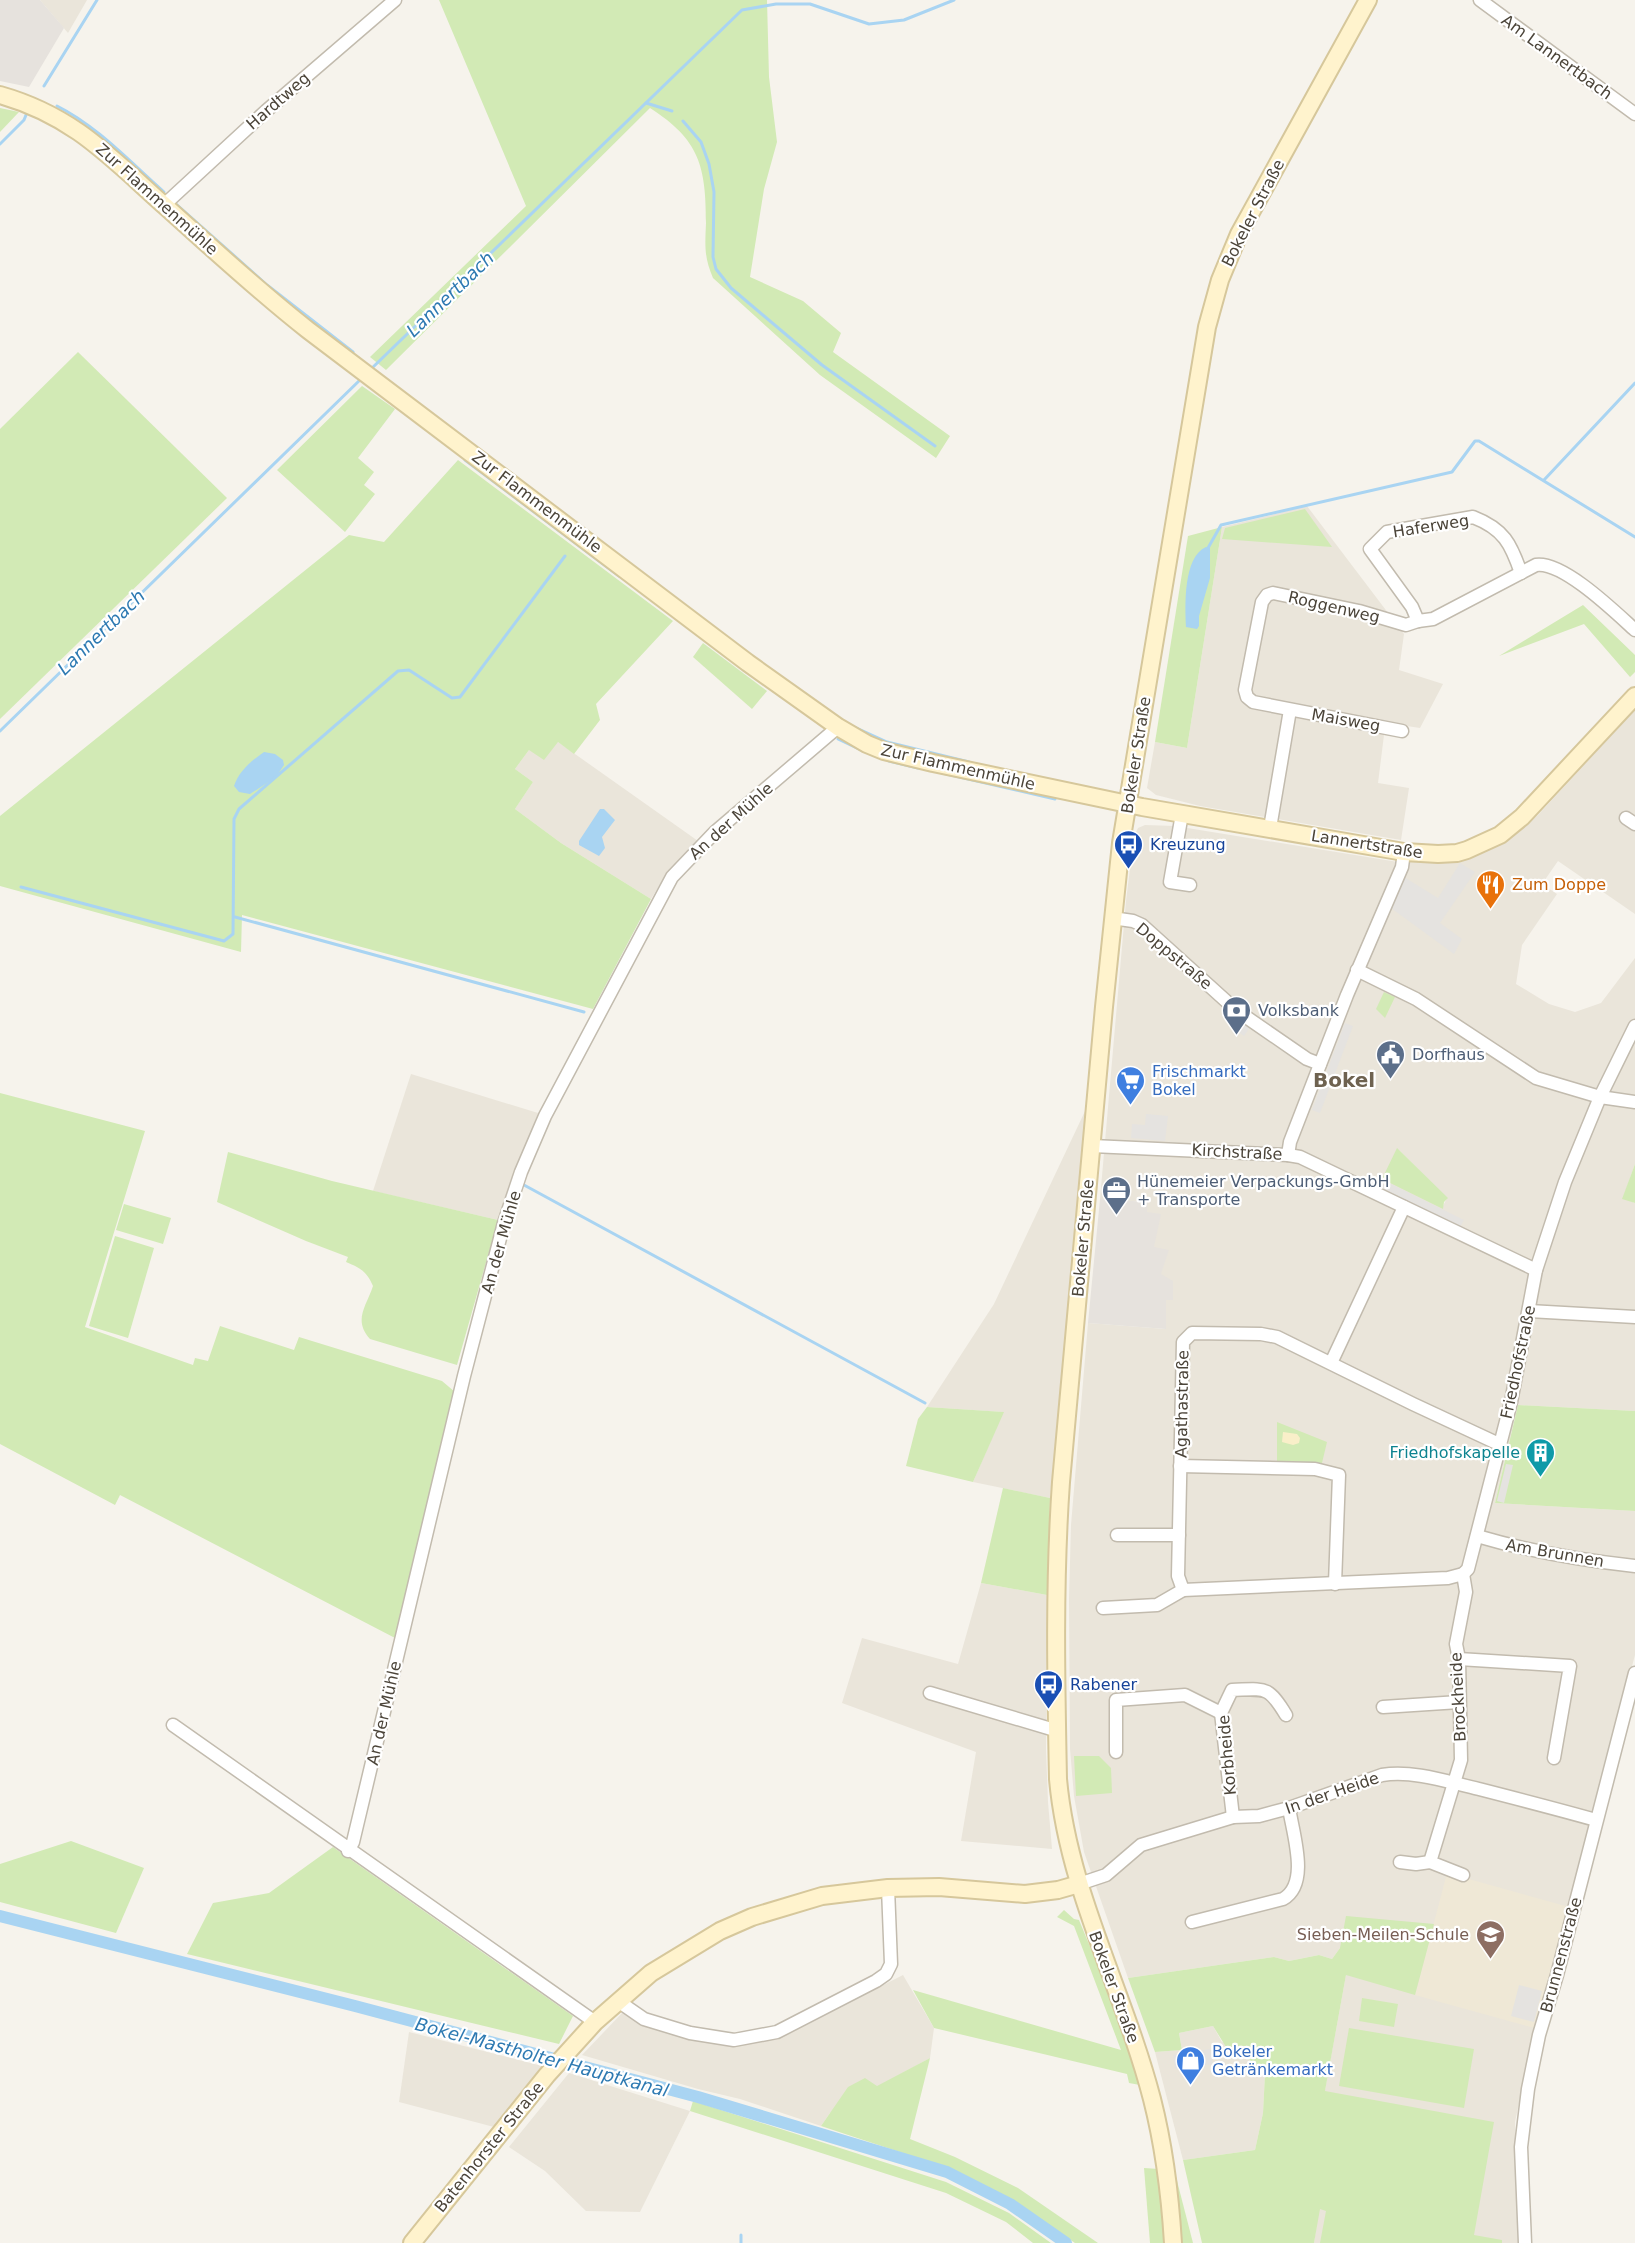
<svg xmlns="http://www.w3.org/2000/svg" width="1635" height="2243" font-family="'DejaVu Sans',sans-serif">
<rect width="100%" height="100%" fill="#f6f3ec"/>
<g fill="#eae5da" fill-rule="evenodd">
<path d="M40 0H87L68 33Z"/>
<path d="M1307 506 1404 634 1399 670 1443 684 1420 728 1407 726 1405 737 1384 735 1378 783 1409 788 1401 840 1200 806 1156 795 1147 788 1155 742 1187 748 1222 527Z"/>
<path d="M1635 710V914L1558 861 1542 884 1557 894 1522 945 1516 984 1549 1004 1575 1012 1601 1003 1635 958V1164L1623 1198 1635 1203V1411L1518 1405 1495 1503 1635 1511V1655L1532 2042 1515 2122 1518 2243H1314L1319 2209 1325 2090 1346 1975 1340 1948 1332 1959 1319 1955 1289 1961 1274 1957 1128 1978 1084 1852 1074 1796 1070 1749 1069 1599 1071 1525 1088 1323 1165 1329 1166 1300H1172L1161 1274 1154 1247 1147 1212V1202L1100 1199 1126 901 1134 836 1138 828 1145 825 1175 826 1398 862H1457L1479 854 1506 841 1538 815ZM1398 1149 1447 1198 1443 1206Z"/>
<path d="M558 742 698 841 667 873 651 899 561 843 515 809 533 782 515 769 529 750Z"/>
<path d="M411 1074 538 1113 498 1220 373 1191Z"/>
<path d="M1086 1109 1050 1498 973 1482 1003 1412 927 1407 994 1304Z"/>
<path d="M981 1583 1047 1595 1046 1749 1048 1802 1052 1849 961 1841 976 1752 842 1703 862 1638 958 1664Z"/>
<path d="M903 1975 934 2028 930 2058 830 2113 821 2126 740 2099 698 2089 582 2055 623 2012 641 2025 689 2040 734 2046 779 2038Z"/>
<path d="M1213 2026 1222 2042 1247 2046 1250 2061 1265 2074 1263 2113 1255 2150 1183 2160 1155 2052 1182 2050 1179 2033Z"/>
<path d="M409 2032 542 2066 494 2127 399 2102Z"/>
<path d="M569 2073 690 2111 640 2212 586 2211 545 2171 509 2147Z"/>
</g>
<g fill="#e6e2dd">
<path d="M0 0H40L64 28 29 87 0 81Z"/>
<path d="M1100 1199 1148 1202 1147 1212 1161 1214 1154 1247 1169 1250 1161 1274 1173 1281V1300H1166V1329L1088 1323Z"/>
</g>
<path fill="#efe8d6" d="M1447 1873 1569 1907 1538 2029 1415 1995Z"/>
<g fill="#d2eab5">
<path d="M439 0H767L769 77 777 142 764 189 750 277 803 301 841 333 833 352 950 436 936 458 820 375 713 278C704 257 705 246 706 223 706 167 700 140 650 108L386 370 370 357 526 206Z"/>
<path d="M0 108 19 112 0 132Z"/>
<path d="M78 352 227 498 0 719V429Z"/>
<path d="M362 386 395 409 358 458 374 472 364 485 375 494 345 532 277 470Z"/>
<path d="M458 460 673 621 596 704 600 720 574 754 558 742 544 760 529 750 515 769 533 782 515 809 561 843 651 899 593 1009 242 915 241 952 0 886V816L349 535 384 542Z"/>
<path d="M1305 509 1332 547 1222 539 1225 528Z"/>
<path d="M1222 527 1187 748 1155 742 1188 536Z"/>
<path d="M1583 605 1635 655V672L1630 677 1584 624 1499 656Z"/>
<path d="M703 643 767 691 752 709 693 657Z"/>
<path d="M1384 992 1395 997 1385 1018 1376 1009Z"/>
<path d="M0 1093 145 1131 85 1327 193 1365 195 1358 208 1361 220 1326 294 1350 299 1337 442 1381 455 1392 395 1638 120 1495 115 1505 0 1444Z"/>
<path d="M1397 1148 1448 1198 1444 1202 1443 1209 1382 1179Z"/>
<path d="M228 1152 332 1181 498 1220 457 1365 370 1339C353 1320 366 1307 373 1286 367 1272 361 1268 346 1262L348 1257 306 1241 217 1202Z"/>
<path d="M1635 1164V1203L1622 1199Z"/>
<path d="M124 1204 171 1218 163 1244 116 1230Z"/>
<path d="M115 1236 154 1248 128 1338 89 1326Z"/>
<path d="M1518 1405 1635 1411V1511L1495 1503Z"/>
<path d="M927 1407 1004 1412 973 1482 906 1466 918 1419Z"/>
<path d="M1277 1422 1327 1442 1322 1463 1277 1461Z"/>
<path d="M1003 1488 1050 1498 1047 1595 981 1583Z"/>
<path d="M1074 1756H1099L1111 1768 1112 1793 1076 1796Z"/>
<path d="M71 1841 144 1868 116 1933 0 1902V1864Z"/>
<path d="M333 1847 573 2016 559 2044 187 1954 213 1903 269 1893Z"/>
<path d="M1064 1910 1074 1919 1079 1920 1103 1978 1140 2085 1129 2083 1127 2074 934 2028 913 1990 1121 2050 1074 1926 1057 1917Z"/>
<path d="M1346 1916 1434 1924 1415 1995 1346 1975 1325 2091 1494 2122 1474 2235 1502 2240V2243H1320L1326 2211 1320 2209 1314 2243H1202L1183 2160 1255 2150 1263 2113 1265 2074 1250 2061 1247 2046 1226 2047 1213 2026 1179 2033 1182 2050 1155 2052 1128 1978 1274 1957 1289 1961 1319 1955 1332 1959 1340 1948Z"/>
<path d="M1362 1998 1398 2004 1394 2027 1359 2021Z"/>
<path d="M1349 2028 1474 2049 1464 2108 1339 2086Z"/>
<path d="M930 2058 910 2139 955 2157 1018 2188 1098 2243H1075L1011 2199 945 2167 821 2126 848 2087 865 2078 877 2086Z"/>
<path d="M693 2101 946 2182 1009 2213 1051 2243H1033L1006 2222 946 2193 690 2111Z"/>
<path d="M1144 2168 1159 2169 1167 2243H1150Z"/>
<path d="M1175 2173 1193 2243H1182Z"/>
</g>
<path fill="#f9efc9" d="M1283 1432 1297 1434 1300 1438 1299 1443 1293 1445 1282 1442Z"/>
<g fill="#e5e3e0">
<path d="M1460 863 1475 872 1440 923 1462 939 1454 954 1391 908 1404 877 1438 898Z"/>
<path d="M1236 1017 1250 1027 1244 1036 1230 1026Z"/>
<path d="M1345 1023 1353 1026 1320 1113 1312 1110Z"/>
<path d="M1146 1114 1168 1116 1165 1141 1131 1138 1132 1124 1145 1125Z"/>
<path d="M1385 1181 1464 1220 1460 1227 1382 1188Z"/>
<path d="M1506 1464 1513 1465 1504 1503 1497 1501Z"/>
<path d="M1519 1985 1542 1991 1534 2022 1511 2016Z"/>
<path d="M1210 2049 1213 2064 1175 2069 1173 2055Z"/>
</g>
<g fill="#a9d4f2">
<path d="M1206 547 1210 548V578L1199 616V626L1197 629 1186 627C1185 606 1183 557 1206 547Z"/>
<path d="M264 752 275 754 283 760 284 765 276 777 250 794 239 792 234 786C239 771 251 761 264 752Z"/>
<path d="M600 809H604L615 820 602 837 605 848 599 856 579 845V841Z"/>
</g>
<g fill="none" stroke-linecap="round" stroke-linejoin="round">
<g stroke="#a9d4f2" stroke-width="3">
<path d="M44 86 97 0"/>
<path d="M646 103 672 111"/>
<path d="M57 106C97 126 130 162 164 192"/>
<path d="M683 121 701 142 709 164 714 192 713 257 716 269 731 288 822 365 935 446"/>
<path d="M0 144 24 120 26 115"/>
<path d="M176 204 267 285 353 352"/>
<path d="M371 369 742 10 776 4H810L869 24 904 20 954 0"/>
<path d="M465 460 619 576"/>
<path d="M1544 480 1635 383"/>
<path d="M1208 548 1221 525 1452 472 1475 441H1479L1635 537"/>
<path d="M852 726 887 742 969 762"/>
<path d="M0 731 362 378"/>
<path d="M838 739 861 750"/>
<path d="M889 761 918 768"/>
<path d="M942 773 1055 799"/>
<path d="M21 887 224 941 233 934 234 819 239 809 398 671 409 670 452 698 460 697 565 556"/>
<path d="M235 917 584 1012"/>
<path d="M524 1185 925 1403"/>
<path d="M741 2235V2243"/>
</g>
<path stroke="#a9d4f2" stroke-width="12" d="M0 1916 355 2006 698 2097 947 2172 1010 2204 1066 2243"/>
<defs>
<g id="street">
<path d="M1480 0 1635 114"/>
<path d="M164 205 266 111 395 0"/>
<path d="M1418 621 1412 607 1370 549 1387 532 1473 517C1504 529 1511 544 1521 573"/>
<path d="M1402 731 1253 702 1247 697 1245 690 1262 602 1267 595 1273 593 1359 611 1406 625 1418 621 1433 619 1536 565C1563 561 1615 612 1635 630"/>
<path d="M1182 814 1170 882 1190 885"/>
<path d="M1626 818 1635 824"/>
<path d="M1270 828 1290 710"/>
<path d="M1112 918 1133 921 1142 925 1236 1010 1307 1059 1320 1064"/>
<path d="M1357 970 1416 999 1536 1078 1600 1097 1635 1102"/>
<path d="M1092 1146 1288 1155 1300 1157 1536 1270"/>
<path d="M1288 1155 1290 1142 1347 995 1402 867 1404 852"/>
<path d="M1529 1311 1635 1317"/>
<path d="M1331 1363 1404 1207"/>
<path d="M1501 1445 1413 1404 1277 1337 1261 1334 1192 1333 1183 1342 1178 1576 1183 1590 1448 1578 1463 1574 1468 1569 1511 1402 1536 1270 1565 1182 1600 1097 1635 1026"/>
<path d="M1180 1466 1315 1469 1339 1475 1335 1584"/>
<path d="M1117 1535H1179"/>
<path d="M1477 1536C1531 1552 1579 1560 1635 1566"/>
<path d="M1103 1608 1157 1605 1183 1590"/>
<path d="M1459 1659 1570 1666 1554 1758"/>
<path d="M930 1693 1058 1731"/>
<path d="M1383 1707 1459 1702"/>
<path d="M173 1725 595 2022"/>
<path d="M1116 1752V1700L1185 1695 1221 1713"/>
<path d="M1233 1817 1221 1713 1232 1690C1265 1689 1268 1685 1286 1715"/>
<path d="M348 1851 353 1842 464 1376 504 1223 521 1172 545 1116 672 877 715 832 838 727"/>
<path d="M1400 1862 1416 1864 1430 1862"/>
<path d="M1463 1875 1430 1862 1461 1760 1459 1659 1456 1644 1466 1592 1463 1574"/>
<path d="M1079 1884 1106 1875 1141 1845 1233 1817 1259 1816 1289 1808 1382 1775C1414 1770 1448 1782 1479 1789 1518 1799 1557 1809 1596 1820"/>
<path d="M1192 1922 1283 1899C1310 1884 1293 1834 1289 1808"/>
<path d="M618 2001 644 2019 690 2033 734 2040 777 2032 876 1981 886 1974 891 1964 888 1888"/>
<path d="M1525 2243 1521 2147 1528 2089 1539 2035 1557 1975 1635 1673"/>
</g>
<g id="secondary">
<path d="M0 95C74 116 110 157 165 206 212 248 258 291 308 330L748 663 838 727 867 744 884 751 933 763 1142 807 1404 852 1438 854 1457 853 1467 850 1500 835 1522 817 1635 696"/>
<path d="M412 2243 547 2075 595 2022 651 1973 720 1931 752 1917 822 1896 888 1888 939 1887 1025 1894 1058 1890 1079 1884"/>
<path d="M1173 2243C1170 2194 1164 2146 1152 2099 1124 1991 1068 1891 1058 1779 1056 1680 1054 1581 1061 1482L1104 1007 1121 843 1207 327 1220 280 1239 234 1368 0"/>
</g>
</defs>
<use href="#street" stroke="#c2bbae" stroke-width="15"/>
<use href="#secondary" stroke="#d6c79b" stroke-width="20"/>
<use href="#street" stroke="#fff" stroke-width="12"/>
<use href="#secondary" stroke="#fff3cd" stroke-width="16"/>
</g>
<defs>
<symbol id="bus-pin" viewBox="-11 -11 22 30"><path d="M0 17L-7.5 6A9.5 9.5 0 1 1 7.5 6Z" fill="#1a4fb4" stroke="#fff"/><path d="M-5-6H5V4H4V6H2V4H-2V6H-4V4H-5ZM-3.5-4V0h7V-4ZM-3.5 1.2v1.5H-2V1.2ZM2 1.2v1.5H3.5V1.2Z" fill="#fff"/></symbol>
<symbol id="restaurant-pin" viewBox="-11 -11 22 30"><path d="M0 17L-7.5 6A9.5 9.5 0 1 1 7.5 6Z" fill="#e8710a" stroke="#fff"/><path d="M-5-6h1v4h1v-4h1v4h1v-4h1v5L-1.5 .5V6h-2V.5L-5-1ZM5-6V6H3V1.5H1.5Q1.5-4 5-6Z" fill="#fff"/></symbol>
<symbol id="bank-pin" viewBox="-11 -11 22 30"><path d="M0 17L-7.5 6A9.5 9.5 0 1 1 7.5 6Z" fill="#5c6f8a" stroke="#fff"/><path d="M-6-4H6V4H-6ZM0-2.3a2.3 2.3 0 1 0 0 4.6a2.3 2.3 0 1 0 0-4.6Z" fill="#fff"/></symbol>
<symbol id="civic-pin" viewBox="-11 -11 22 30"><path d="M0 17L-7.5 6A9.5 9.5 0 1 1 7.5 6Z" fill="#5c6f8a" stroke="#fff"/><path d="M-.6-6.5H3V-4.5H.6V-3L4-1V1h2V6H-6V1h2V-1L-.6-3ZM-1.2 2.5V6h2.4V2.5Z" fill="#fff"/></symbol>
<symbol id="supermarket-pin" viewBox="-11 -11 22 30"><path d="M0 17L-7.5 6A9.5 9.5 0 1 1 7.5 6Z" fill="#3f7fe0" stroke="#fff"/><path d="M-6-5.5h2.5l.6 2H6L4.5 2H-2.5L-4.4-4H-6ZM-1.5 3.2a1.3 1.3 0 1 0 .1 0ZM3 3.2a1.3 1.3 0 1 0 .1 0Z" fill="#fff"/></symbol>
<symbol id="office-pin" viewBox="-11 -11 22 30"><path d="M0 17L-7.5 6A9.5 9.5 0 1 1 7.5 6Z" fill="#5c6f8a" stroke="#fff"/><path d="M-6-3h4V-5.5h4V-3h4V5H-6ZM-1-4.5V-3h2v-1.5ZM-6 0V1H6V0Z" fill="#fff"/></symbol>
<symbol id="building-pin" viewBox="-11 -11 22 30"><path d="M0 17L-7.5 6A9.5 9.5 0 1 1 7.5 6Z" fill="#0f9aa8" stroke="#fff"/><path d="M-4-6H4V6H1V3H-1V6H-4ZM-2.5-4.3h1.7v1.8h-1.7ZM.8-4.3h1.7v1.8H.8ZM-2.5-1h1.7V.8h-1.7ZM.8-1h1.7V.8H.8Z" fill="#fff"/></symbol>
<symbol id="school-pin" viewBox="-11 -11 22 30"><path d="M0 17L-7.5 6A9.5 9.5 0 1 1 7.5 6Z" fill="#8d6e63" stroke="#fff"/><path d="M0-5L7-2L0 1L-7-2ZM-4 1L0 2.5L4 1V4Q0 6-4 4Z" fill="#fff"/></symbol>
<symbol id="shop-pin" viewBox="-11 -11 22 30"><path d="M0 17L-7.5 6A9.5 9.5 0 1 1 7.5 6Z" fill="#3f7fe0" stroke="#fff"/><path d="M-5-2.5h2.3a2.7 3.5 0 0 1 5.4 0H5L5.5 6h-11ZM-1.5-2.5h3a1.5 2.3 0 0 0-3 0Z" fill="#fff"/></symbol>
</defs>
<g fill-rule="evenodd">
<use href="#bus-pin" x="1112" y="828" width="33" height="45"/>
<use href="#restaurant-pin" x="1474" y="868" width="33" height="45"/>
<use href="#bank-pin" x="1220" y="994" width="33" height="45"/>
<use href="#civic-pin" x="1374" y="1038" width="33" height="45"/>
<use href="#supermarket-pin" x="1114" y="1064" width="33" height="45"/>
<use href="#office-pin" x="1100" y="1174" width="33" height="45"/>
<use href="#building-pin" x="1524" y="1436" width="33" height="45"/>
<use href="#bus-pin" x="1032" y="1668" width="33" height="45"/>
<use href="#school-pin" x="1474" y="1918" width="33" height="45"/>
<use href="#shop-pin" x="1174" y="2044" width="33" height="45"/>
</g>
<g text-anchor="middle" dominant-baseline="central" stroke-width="4.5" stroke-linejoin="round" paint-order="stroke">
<g font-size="16" fill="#4b4439" stroke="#fff">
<text transform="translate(1557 57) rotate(36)">Am Lannertbach</text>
<text transform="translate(278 101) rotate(-41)">Hardtweg</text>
<text transform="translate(157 199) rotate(42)">Zur Flammenmühle</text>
<text transform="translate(1253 213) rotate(-63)">Bokeler Straße</text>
<text transform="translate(537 502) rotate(37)">Zur Flammenmühle</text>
<text transform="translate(1431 526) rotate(-9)">Haferweg</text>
<text transform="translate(1334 607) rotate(13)">Roggenweg</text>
<text transform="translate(1346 720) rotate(10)">Maisweg</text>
<text transform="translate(1136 755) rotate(-81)">Bokeler Straße</text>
<text transform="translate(958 767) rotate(13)">Zur Flammenmühle</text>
<text transform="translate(731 821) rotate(-42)">An der Mühle</text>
<text transform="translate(1367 844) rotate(9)">Lannertstraße</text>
<text transform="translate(1174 956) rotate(40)">Doppstraße</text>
<text transform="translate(1237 1152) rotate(3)">Kirchstraße</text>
<text transform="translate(1083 1238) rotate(-85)">Bokeler Straße</text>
<text transform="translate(501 1242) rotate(-74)">An der Mühle</text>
<text transform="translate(1518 1362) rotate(-78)">Friedhofstraße</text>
<text transform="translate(1182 1404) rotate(-89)">Agathastraße</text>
<text transform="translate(1555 1553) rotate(10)">Am Brunnen</text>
<text transform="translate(1458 1697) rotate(-93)">Brockheide</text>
<text transform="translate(384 1713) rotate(-77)">An der Mühle</text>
<text transform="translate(1227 1755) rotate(-95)">Korbheide</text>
<text transform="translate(1332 1793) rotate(-19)">In der Heide</text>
<text transform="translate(1561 1955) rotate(-75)">Brunnenstraße</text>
<text transform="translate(1114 1987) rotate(70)">Bokeler Straße</text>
<text transform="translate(489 2147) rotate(-51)">Batenhorster Straße</text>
</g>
<g font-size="16" fill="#164399" stroke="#fff" text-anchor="start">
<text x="1150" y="844">Kreuzung</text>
<text x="1070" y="1684">Rabener</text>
</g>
<g font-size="16" fill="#c56008" stroke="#fff" text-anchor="start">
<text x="1512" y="884">Zum Doppe</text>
</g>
<g font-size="16" fill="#4e5e75" stroke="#fff" text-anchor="start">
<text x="1258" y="1010">Volksbank</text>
<text x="1412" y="1054">Dorfhaus</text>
<text x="1137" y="1181">Hünemeier Verpackungs-GmbH<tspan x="1137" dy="18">+ Transporte</tspan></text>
</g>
<g font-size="16" fill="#366cbe" stroke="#fff" text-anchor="start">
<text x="1152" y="1071">Frischmarkt<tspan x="1152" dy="18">Bokel</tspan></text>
<text x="1212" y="2051">Bokeler<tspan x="1212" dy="18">Getränkemarkt</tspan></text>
</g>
<g font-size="16" fill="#0d838f" stroke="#fff" text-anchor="end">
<text x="1520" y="1452">Friedhofskapelle</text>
</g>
<g font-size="16" fill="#785e54" stroke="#fff" text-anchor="end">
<text x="1469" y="1934">Sieben-Meilen-Schule</text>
</g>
<g font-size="18" font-style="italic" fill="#2e7ab2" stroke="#fff">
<text transform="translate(450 294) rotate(-44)">Lannertbach</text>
<text transform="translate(101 632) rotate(-44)">Lannertbach</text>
<text transform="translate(542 2057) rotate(15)">Bokel-Mastholter Hauptkanal</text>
</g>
<g font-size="20" font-weight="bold" fill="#6e6250" stroke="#fff">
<text x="1344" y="1080">Bokel</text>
</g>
</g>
</svg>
